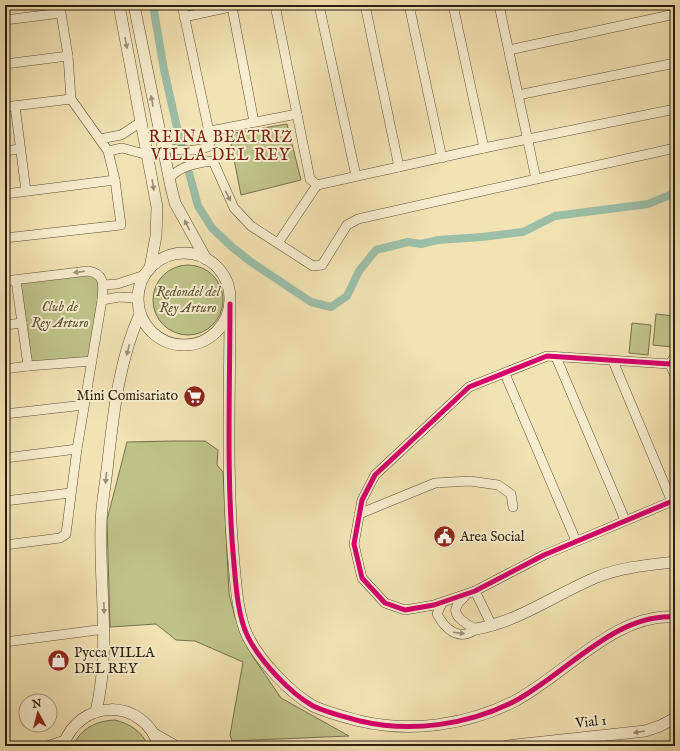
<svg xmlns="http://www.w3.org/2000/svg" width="680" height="751" font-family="'IM FELL English',serif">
<rect width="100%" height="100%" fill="#f2e3b4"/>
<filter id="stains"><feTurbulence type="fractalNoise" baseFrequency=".005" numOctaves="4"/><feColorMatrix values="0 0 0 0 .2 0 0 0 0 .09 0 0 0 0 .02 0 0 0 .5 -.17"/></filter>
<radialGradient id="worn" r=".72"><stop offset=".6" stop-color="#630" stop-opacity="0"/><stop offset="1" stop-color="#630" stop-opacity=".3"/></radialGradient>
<g fill="#bfc38a" stroke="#75704c">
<path d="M287 124 301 180 241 195 229 134Z"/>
<circle cx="188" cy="300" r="35"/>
<path d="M88 271 101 276 92 361 28 366 16 280Z"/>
<path d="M656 314 675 316 672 347 653 345Z"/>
<path d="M632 323 651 325 648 355 629 353Z"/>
<path d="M173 441H205L218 450 217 465 223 472 229 594 235 617 243 638 253 657 281 698 349 736 232 741 230 735 243 662 195 641 176 640 156 624 110 627 107 520 127 442Z"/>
<path d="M115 720C130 724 142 731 148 746H73C81 728 96 721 115 720Z"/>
</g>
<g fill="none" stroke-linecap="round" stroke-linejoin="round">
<path stroke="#9cbfa8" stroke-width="8" d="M153 5 164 70 178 132 198 206 212 228 232 247 251 262 311 302 331 307 347 296 359 271 376 250 408 242 421 244 438 240 482 237 523 232 555 216 648 204 675 193"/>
<defs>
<g id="minor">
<path d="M275 5 310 179 317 185 278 243"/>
<path d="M319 5 356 176"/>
<path d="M365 5 399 167"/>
<path d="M409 5 442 158"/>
<path d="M453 5 484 148"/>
<path d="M499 5 536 179"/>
<path d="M232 7 254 122"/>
<path d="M184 17 239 5"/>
<path d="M5 20 61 13 68 56 71 99 108 151 115 180 121 225 5 238"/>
<path d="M509 50 675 14"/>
<path d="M5 64 68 56"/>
<path d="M518 95 675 63"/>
<path d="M15 106 26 191"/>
<path d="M5 107 71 99"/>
<path d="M210 131 297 114"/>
<path d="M100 139 121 135 141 122"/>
<path d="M161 145C177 152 191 152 208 147L211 141 182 5"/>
<path d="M5 151 20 149"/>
<path d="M108 151 122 148 148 155"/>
<path d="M169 179C179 166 195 164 211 161L214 163 234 208 251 226 313 266 322 265 347 225 358 219 675 148"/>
<path d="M317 185 484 148 675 109"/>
<path d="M5 194 115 180"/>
<path d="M16 280 28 366 92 361"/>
<path d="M5 281 88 271C106 274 103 286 102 300L77 449 66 534 60 538 5 545"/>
<path d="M103 285 117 284 145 275"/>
<path d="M102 300 119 297 138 298"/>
<path d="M5 325 22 323"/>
<path d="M675 356 670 364 547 356 469 387 375 475 362 500 354 544 362 578 385 603 405 610 434 605 475 591 544 555 675 500"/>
<path d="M556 357 625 520"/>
<path d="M613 361 672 502"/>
<path d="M670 364 675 376"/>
<path d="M5 369 28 366"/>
<path d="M505 374 576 541"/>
<path d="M5 414 84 405"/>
<path d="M5 458 77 449"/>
<path d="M5 501 70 493"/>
<path d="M359 514 435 483 470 481 498 485 511 494 513 507"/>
<path d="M475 591 492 626"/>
<path d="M465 596C463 599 458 602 457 606 451 616 469 626 476 629"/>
<path d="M442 603 437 614C445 629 459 642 476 629"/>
<path d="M5 642 105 629"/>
</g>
<g id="tertiary">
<path d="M119 5 157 207 156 236 150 268"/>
<path d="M134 5 171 187 175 203 206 259"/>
<circle cx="184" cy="299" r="46"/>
<path d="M230 304C230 391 226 478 234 564 236 587 238 617 248 637 260 661 290 693 313 706 328 713 345 717 360 721 411 733 467 725 513 702 564 676 614 613 675 617"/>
<path d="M476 629C520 621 556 594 597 577 622 567 648 565 675 562"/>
<path d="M96 712C111 647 99 589 101 525 101 507 105 488 107 470 113 418 118 362 140 314"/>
<path d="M154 734 175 746"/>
<path d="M50 746 65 741"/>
<path d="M63 746C79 698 143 697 159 746"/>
<path d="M507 746 645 731 660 726 675 718"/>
</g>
</defs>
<use href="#minor" stroke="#5d4f37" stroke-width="10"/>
<use href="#tertiary" stroke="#5d4f37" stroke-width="12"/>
<use href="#minor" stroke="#f7edce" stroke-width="9"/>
<use href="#tertiary" stroke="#f7edce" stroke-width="11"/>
<defs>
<g id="cycleway">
<path d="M230 304C230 391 226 478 234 564 236 587 238 617 248 637 260 661 290 693 313 706 328 713 345 717 360 721 411 733 467 725 513 702 564 676 614 613 675 617"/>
<path d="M675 356 670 364 547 356 469 387 375 475 362 500 354 544 362 578 385 603 405 610 434 605 475 591 544 555 675 500"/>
</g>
</defs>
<use href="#cycleway" stroke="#f7edce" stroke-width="8"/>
<use href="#cycleway" stroke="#d6006c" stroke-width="5"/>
</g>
<defs><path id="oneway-solid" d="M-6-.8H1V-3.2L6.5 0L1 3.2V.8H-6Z"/></defs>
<g fill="#9b9077">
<use href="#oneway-solid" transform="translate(126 43) rotate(79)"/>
<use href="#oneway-solid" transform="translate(152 101) rotate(-101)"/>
<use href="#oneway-solid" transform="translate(153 185) rotate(81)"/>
<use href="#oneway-solid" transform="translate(228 196) rotate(63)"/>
<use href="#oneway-solid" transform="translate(187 225) rotate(-117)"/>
<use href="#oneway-solid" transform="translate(79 272) rotate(173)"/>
<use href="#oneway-solid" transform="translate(128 350) rotate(104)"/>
<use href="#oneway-solid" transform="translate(106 478) rotate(96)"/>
<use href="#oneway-solid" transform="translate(104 608) rotate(88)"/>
<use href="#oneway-solid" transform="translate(459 633) rotate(7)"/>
<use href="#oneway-solid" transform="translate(639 732) rotate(171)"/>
</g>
<defs>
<symbol id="supermarket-disc" viewBox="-11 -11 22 22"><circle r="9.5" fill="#8f2418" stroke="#f7edce"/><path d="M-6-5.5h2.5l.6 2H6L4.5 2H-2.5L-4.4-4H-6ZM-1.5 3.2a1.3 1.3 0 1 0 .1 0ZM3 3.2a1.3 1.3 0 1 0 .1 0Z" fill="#fff"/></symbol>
<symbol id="civic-disc" viewBox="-11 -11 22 22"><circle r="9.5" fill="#8f2418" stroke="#f7edce"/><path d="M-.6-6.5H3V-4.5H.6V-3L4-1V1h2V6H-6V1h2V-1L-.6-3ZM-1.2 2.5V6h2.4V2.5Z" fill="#fff"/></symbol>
<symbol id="shop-disc" viewBox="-11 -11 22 22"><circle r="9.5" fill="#8f2418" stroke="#f7edce"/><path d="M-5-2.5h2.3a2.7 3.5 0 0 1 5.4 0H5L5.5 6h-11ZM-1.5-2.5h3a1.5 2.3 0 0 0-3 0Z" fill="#fff"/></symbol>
</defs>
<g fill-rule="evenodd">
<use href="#supermarket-disc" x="182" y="384" width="25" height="25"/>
<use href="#civic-disc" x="432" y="524" width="25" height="25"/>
<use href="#shop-disc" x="46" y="648" width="25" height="25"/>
</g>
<g text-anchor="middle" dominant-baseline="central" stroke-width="4" stroke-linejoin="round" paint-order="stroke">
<g font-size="14" font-style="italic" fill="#575032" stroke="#f7edce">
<text x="188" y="292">Redondel del<tspan x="188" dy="16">Rey Arturo</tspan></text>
<text x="60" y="307">Club de<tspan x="60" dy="16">Rey Arturo</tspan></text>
</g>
<g font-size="14" fill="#2b1e0d" stroke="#f7edce" text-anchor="start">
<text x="178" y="396" text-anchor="end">Mini Comisariato</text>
<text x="460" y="537">Area Social</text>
<text x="74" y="653">Pycca VILLA<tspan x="74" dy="16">DEL REY</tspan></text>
</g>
<g font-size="14" fill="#2b1e0d" stroke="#f7edce">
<text transform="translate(591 722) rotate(-6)">Vial 1</text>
</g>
<g font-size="16" letter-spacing="1" fill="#7a1f14" stroke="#f7edce">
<text x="221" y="138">REINA BEATRIZ<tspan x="221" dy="18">VILLA DEL REY</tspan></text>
</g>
</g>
<rect width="680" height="751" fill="none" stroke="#f2e3b4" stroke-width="20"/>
<rect x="6" y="6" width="668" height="739" fill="none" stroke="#2b1e0d" stroke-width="2"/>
<rect x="10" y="10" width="660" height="731" fill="none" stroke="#2b1e0d"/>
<g transform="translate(38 713) rotate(353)"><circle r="19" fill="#f7edce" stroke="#a59a81"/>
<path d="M0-3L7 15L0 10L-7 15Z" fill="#8f2418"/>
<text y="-6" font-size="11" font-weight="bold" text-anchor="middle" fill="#2b1e0d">N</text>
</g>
<rect width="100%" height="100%" filter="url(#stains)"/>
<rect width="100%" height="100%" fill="url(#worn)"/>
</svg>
